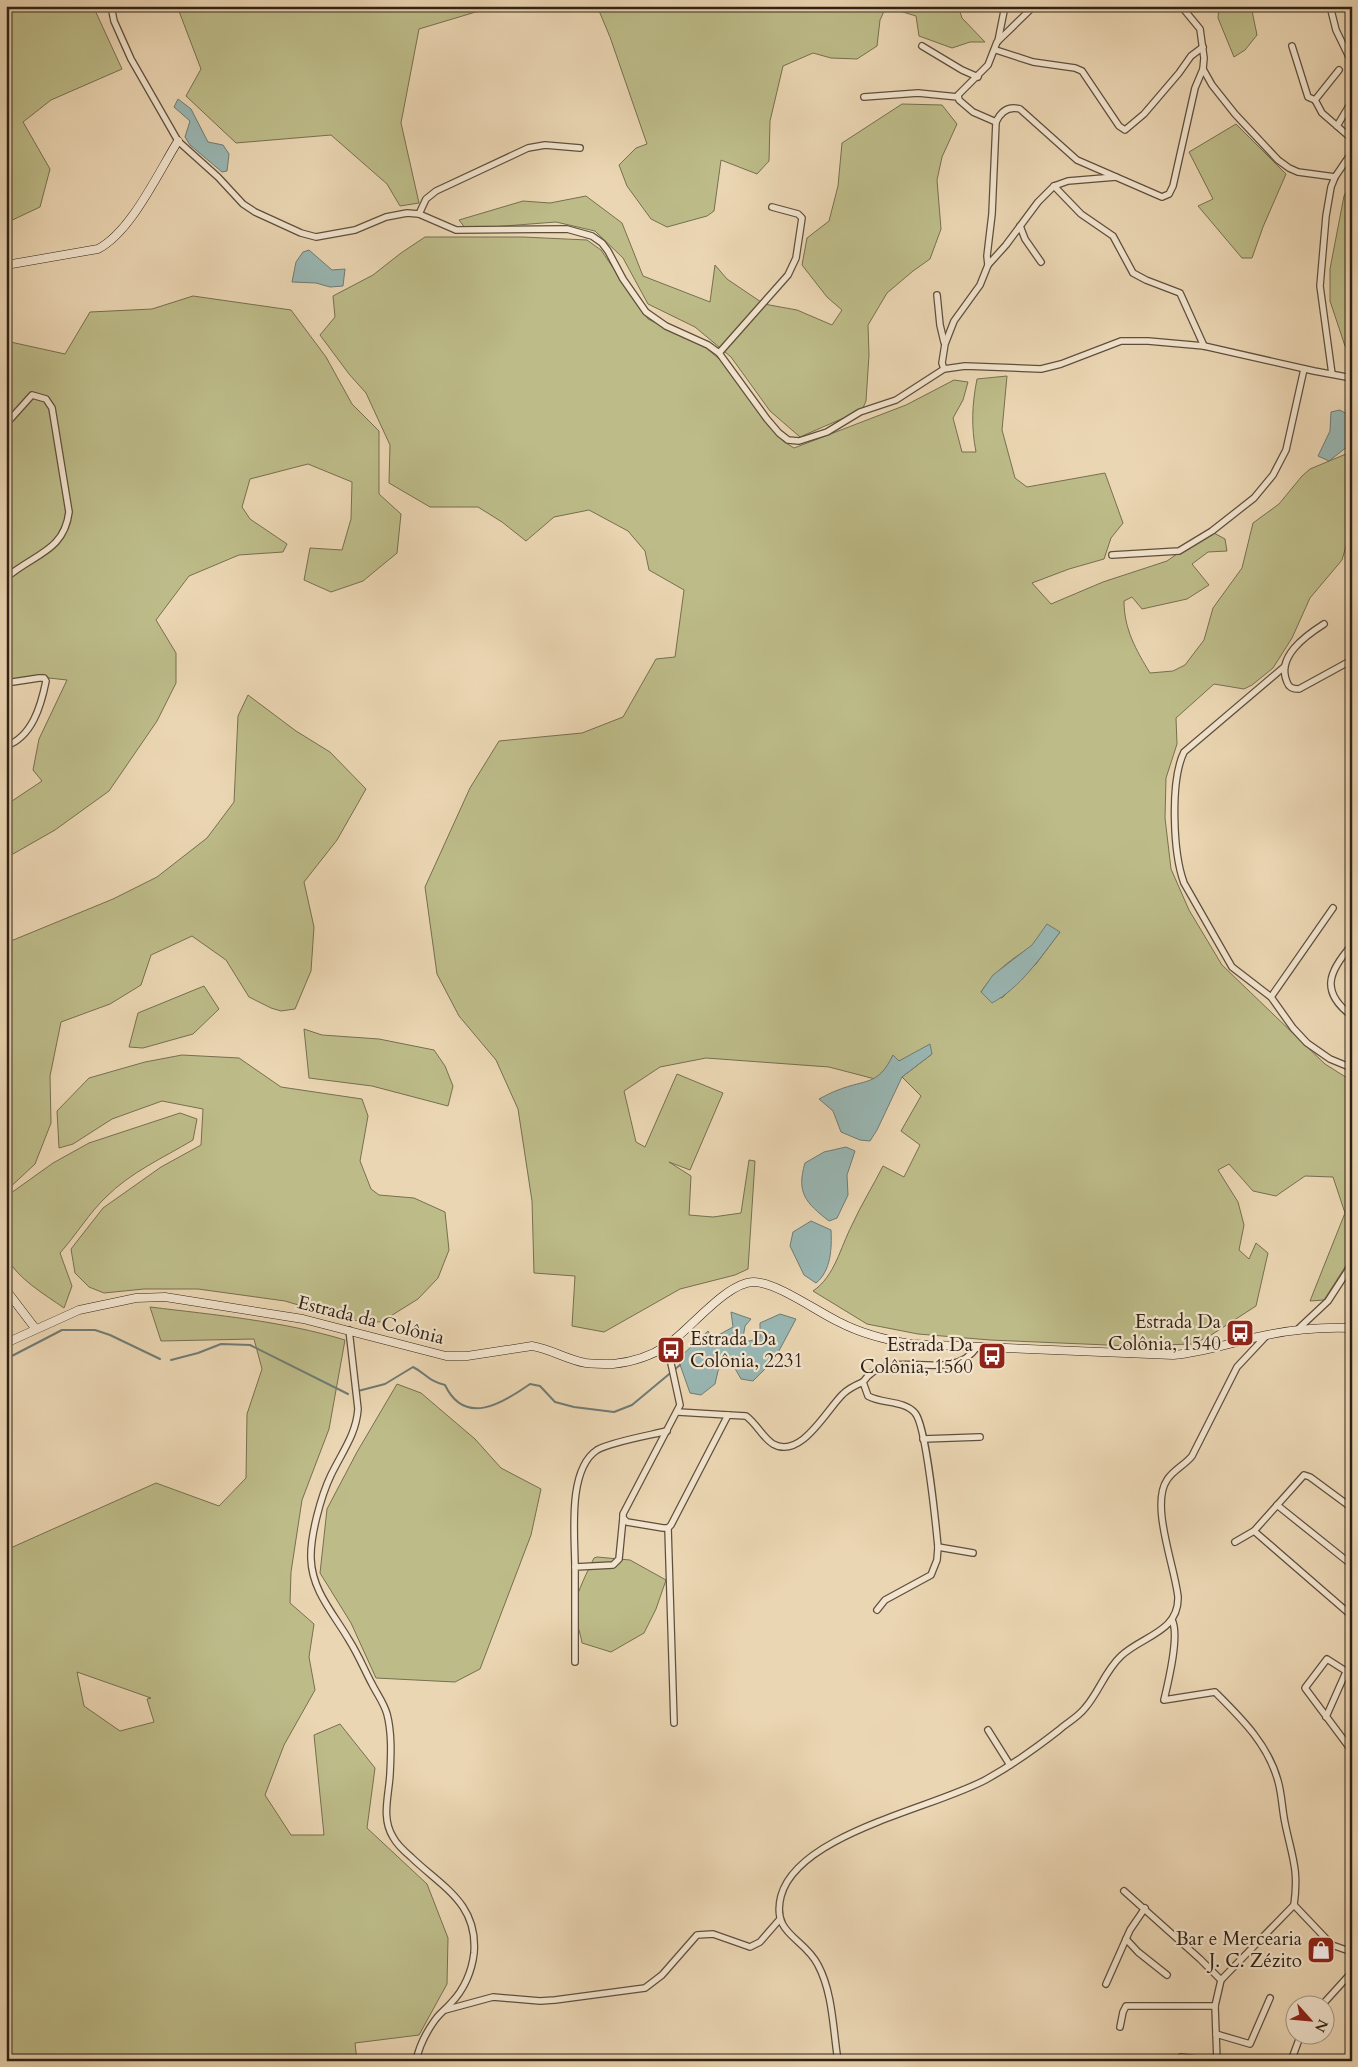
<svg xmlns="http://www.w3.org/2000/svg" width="1358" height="2067" font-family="Cardo,serif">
<rect width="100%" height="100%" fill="#ebd6b3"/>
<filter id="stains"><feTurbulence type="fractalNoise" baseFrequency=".004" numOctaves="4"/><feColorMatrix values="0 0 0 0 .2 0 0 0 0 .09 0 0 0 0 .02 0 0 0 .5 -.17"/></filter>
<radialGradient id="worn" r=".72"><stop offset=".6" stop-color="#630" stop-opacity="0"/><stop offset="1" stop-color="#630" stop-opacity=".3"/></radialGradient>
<g fill="#bdbc89" stroke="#766f50" fill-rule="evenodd">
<path d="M6 6H93L122 69 51 100 23 122 50 169 40 207 6 223Z"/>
<path d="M177 6H478L479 11 419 29 401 123 419 203 400 206 387 184 331 135 236 143 186 96 201 69Z"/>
<path d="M597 6H958L962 18 985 42H970L952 48 919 36 916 16 886 7 880 20 877 46 857 59 831 58 813 53 783 66 770 121 769 161 757 174 721 160 714 211 707 216 667 227 651 219 627 186 619 165 636 148 647 144 610 37Z"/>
<path d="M1219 6H1251L1257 35 1245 50 1234 57 1218 18Z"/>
<path d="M902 104 942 105 957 124 942 157 937 180 941 229 930 259 913 271 887 293 868 325 869 355 866 401 862 410 800 437 770 411 731 357 695 327 648 304 623 258 595 231 556 222 466 229 459 220 523 201 550 203 586 196 622 223 643 276 710 302 715 265 727 279 764 304 797 310 832 325 842 310 827 297 802 265 807 238 829 221 838 186 842 143Z"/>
<path d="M1236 124 1286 174 1263 227 1252 258H1242L1198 206 1213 199 1189 152Z"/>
<path d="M1352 181V352L1345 346 1330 301V269L1344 196Z"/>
<path d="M425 237H523L587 240 601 250 648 319 705 347 725 364 783 441 794 448 906 405 954 380 968 382 963 400 953 418 962 452H976C971 427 972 404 977 379L1007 376 1002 430 1015 478 1027 487 1105 473 1123 523 1111 538 1104 559 1069 569 1032 583 1051 604 1103 582 1167 561 1191 544 1214 533 1225 539 1227 551 1208 552 1192 564 1209 585 1187 599 1142 609 1132 597 1124 601C1124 629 1136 650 1150 673L1173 671 1185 665 1204 640 1213 608 1242 568 1253 523 1279 504 1302 476 1310 469 1346 454H1352V525L1342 560 1310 598 1292 638 1273 668 1252 685 1244 689 1214 684 1176 718 1177 744 1166 778 1165 818 1171 869 1189 910 1222 965 1325 1064 1352 1081V1256L1324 1300 1310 1301 1345 1213 1333 1177 1305 1176 1276 1196 1253 1191 1229 1164 1218 1170 1238 1202 1244 1225 1239 1250 1249 1259 1256 1243 1268 1253 1256 1306 1208 1337 1192 1344 1131 1346 990 1340 918 1334 867 1324 813 1291C835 1276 840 1248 852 1225 861 1205 873 1186 883 1166L904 1177 920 1145 901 1131 921 1096 902 1077 932 1054 898 1061 893 1055 887 1068 875 1079 829 1067 706 1058 660 1067 624 1091 636 1142 645 1147 677 1074 723 1093 690 1170 669 1162 691 1176 689 1215 713 1217 741 1213 749 1160 755 1161 748 1269 735 1275 680 1289 604 1332 572 1326 575 1276 534 1273 532 1201 518 1109 496 1060 459 1016 437 974 425 887 470 788 499 741 582 733 623 717 656 659 675 657 684 590 649 570 645 551 628 531 589 510 554 517 526 541 502 522 478 507H430L389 483 390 445 366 393 349 374 320 335 335 317 333 296 373 275 401 253ZM1060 932 1036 964 1002 998 981 992C999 964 1030 946 1060 932Z"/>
<path d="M193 296 291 310 326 357 352 404 379 431V494L401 514 397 553 363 581 331 592 304 580 310 548 342 550 351 519 352 482 308 464 250 479 242 507 250 519 287 544 283 552 239 555 189 576 156 620 176 653V683L157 721 109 791 55 830 6 858V805L42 781 33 770 39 739 67 680 31 676 6 680V341L65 354 90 312 152 309Z"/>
<path d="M248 695 296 731 330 752 366 789 337 840 304 882 314 927 311 971 295 1009 281 1011 271 1008 249 997 226 960 192 936 151 955 141 985 110 1004 61 1022 50 1076 51 1123 35 1164 6 1191V943L113 899 157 877 207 838 234 802 238 716Z"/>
<path d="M204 986 219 1009 193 1034 143 1048 129 1047 138 1013Z"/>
<path d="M304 1029 322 1035 379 1039 434 1050 445 1066 453 1086 448 1106 372 1086 309 1078Z"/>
<path d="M182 1055 239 1058 281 1087 362 1099 368 1116 360 1161 371 1189 379 1195 414 1198 445 1212 449 1250 438 1278 418 1299 381 1322 349 1320 285 1301 198 1289H144L104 1293 89 1287 75 1273 71 1249 103 1208 161 1167 201 1145 203 1109 162 1101 112 1119 73 1144 59 1148 57 1111 89 1078 145 1062Z"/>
<path d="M180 1113 197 1119 193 1140C163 1158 131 1172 106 1197 90 1212 76 1235 60 1253L72 1286 64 1308C44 1294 18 1279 6 1257V1200L11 1193 53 1163 89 1143Z"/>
<path d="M150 1307C216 1315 282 1321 345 1340L329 1429 302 1500 291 1572 290 1603 314 1624 309 1657 315 1690 284 1745 265 1795 291 1835H324L314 1735 340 1724 375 1768 367 1828 427 1884 448 1938 447 1984 419 2035 355 2043 357 2061H6V1550L156 1483 219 1506 246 1478 247 1414 262 1369 254 1339 161 1341ZM77 1672 151 1698 147 1699 154 1722 120 1731 84 1706Z"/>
<path d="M397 1384 421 1393 475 1439 501 1468 541 1489 531 1535 480 1669 455 1682 376 1678 351 1623 320 1573 327 1509 357 1452Z"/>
<path d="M597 1557 630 1560 666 1580 656 1609 644 1633 611 1652 582 1643C580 1631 574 1617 575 1605 576 1594 589 1568 594 1558Z"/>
</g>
<g fill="#99b7b4" stroke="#6f7b75">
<path d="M178 99 191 109 208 142 223 145 229 154 227 171 222 172 190 145 185 137 190 121 174 107Z"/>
<path d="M309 250 332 270 345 269 343 286 330 287 316 283 292 282 296 262 303 252Z"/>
<path d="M1340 410 1352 417V443L1329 461 1318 456 1330 431 1331 412Z"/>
<path d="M1047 924 1060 932C1041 957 1020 988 992 1003L981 992 993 975 1032 945Z"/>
<path d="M930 1044 932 1054 902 1077 877 1130 870 1141 860 1140 841 1132 833 1111 819 1099C825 1096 832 1092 838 1090 866 1079 878 1086 893 1055L899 1061Z"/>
<path d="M846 1147 855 1151 847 1175 848 1195 837 1218 829 1221C806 1203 796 1193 805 1163L824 1152Z"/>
<path d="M811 1221 831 1230C832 1248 831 1271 816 1283L804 1275 790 1246 793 1232Z"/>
<path d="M731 1312 751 1319 745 1326 742 1343 760 1338V1323L780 1314 796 1319 774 1360 753 1381 741 1379 733 1365 725 1359 718 1371 715 1384 701 1395 690 1393 678 1359 708 1331 713 1338 733 1327Z"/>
</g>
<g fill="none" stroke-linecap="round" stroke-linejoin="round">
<g stroke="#6f7b75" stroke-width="2">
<path d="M6 1359 62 1330H95L110 1335 160 1359"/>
<path d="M171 1360 198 1353 221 1344 250 1345 348 1394"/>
<path d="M358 1391 385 1384 413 1367C427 1374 426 1380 445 1385 465 1427 503 1403 530 1384L540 1386 555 1402 574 1407 614 1412 632 1405 680 1365"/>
</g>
<defs>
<g id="street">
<path d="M111 6 114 21 131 59 178 141 218 177 243 204 255 212 301 233 316 237 355 230 386 217 407 213 419 214 456 230 567 229 592 236 602 243 608 251 623 279 646 312 666 326 708 345 719 353 767 419 779 433 788 440 799 441 827 432 860 412 896 400 944 369 965 366 1041 369 1061 364 1121 341H1148L1204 346 1314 371 1352 378"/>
<path d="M1181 6 1200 29 1204 58 1203 69 1212 85 1235 114 1278 160 1289 168 1298 172 1335 177"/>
<path d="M1330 6 1336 30 1352 63"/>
<path d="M998 41 1005 6"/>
<path d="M922 46 962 70 978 77"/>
<path d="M1292 46 1308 97 1315 100 1339 70"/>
<path d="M996 50 1033 62 1075 68 1082 71 1119 126 1125 130 1144 114 1179 73 1191 56 1203 47"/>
<path d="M864 97 918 93 958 97"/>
<path d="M1315 100 1322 113 1352 139"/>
<path d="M996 122 973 112 959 100 958 95 988 65 997 42 1034 6"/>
<path d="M1337 126 1352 101"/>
<path d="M1054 186 1068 181 1116 177"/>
<path d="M419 214 426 199 436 191 528 148 545 145 580 148"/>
<path d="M1020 226 1025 239 1041 262"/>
<path d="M988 265 987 256 992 214 996 122C1001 111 1009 106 1020 109L1077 160 1162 197 1169 194 1173 186 1195 88 1203 69"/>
<path d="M937 295 940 325 944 342"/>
<path d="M719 353 788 275 796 258 802 218 798 214 772 207"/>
<path d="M944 369 942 363 945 344 954 321 980 285 988 265 1006 245 1038 202 1054 186 1081 214 1113 236 1133 273 1146 280 1180 293 1204 346"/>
<path d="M1332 374 1320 286 1326 216 1331 187 1335 177 1352 152"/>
<path d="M6 424 32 395 46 399 52 408 69 512C64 552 33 554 6 578"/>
<path d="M1112 555 1179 551 1212 531 1254 498 1273 475 1286 450 1304 369"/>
<path d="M1324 624C1305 636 1276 657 1287 682 1289 688 1293 689 1299 689L1352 660"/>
<path d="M1284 667 1184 752C1170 781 1173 853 1184 883L1232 967 1271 997 1293 1028 1307 1043 1330 1059 1352 1068"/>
<path d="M6 683 39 678H44L46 681C41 706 32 737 6 746"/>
<path d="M1352 945C1328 972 1320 992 1352 1016"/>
<path d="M1271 997 1333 908"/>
<path d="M349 1330 358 1409C356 1435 342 1452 331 1475 321 1496 310 1536 311 1559 312 1591 334 1614 349 1640 358 1654 364 1669 372 1684 377 1694 384 1703 387 1714 392 1733 391 1755 390 1774 389 1795 381 1818 393 1837 397 1845 404 1851 411 1857 442 1887 478 1903 474 1953 472 1971 464 1990 451 2003 446 2009 440 2013 435 2020 427 2031 419 2047 416 2061"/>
<path d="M1297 1330 1328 1301 1352 1264"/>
<path d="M667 1345 680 1405 623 1514V1518L627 1522 663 1528H668L671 1525 728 1415 746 1416C757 1424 762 1437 773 1444 801 1460 827 1409 843 1394 849 1388 856 1385 863 1382"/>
<path d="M678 1412 728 1415"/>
<path d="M923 1439 980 1437"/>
<path d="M1277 1505 1352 1565"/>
<path d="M668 1528 674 1723"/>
<path d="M1254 1531 1352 1616"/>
<path d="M1235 1542 1254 1531 1304 1475 1310 1477 1352 1508"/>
<path d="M938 1547 973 1553"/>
<path d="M575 1567C575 1536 567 1470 597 1450 610 1442 651 1435 667 1431"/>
<path d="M877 1610 885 1600 931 1575 937 1560 938 1547C936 1526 926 1425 915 1413 904 1400 882 1404 868 1396L863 1382C889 1343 950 1387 977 1347"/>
<path d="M1172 1620C1180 1635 1168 1683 1164 1700L1215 1692C1241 1718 1268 1744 1278 1781 1282 1795 1282 1809 1285 1823 1292 1857 1299 1869 1294 1905L1332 1945 1352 1952"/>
<path d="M575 1662V1567L613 1565 619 1559 623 1518"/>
<path d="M1352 1675 1327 1659 1305 1688 1352 1751"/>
<path d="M1326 1717 1346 1672"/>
<path d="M988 1730 1010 1765"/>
<path d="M1124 1891 1200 1959 1221 1980"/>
<path d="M1126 1939 1138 1952 1167 1975"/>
<path d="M1106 1984 1130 1930 1145 1908"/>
<path d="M1323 2004 1352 1972"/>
<path d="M445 2010 493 1997 540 2001 555 2000 645 1988 662 1975 697 1935 713 1934 750 1947 760 1942 780 1919"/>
<path d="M1120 2027 1123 2012 1126 2006H1215"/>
<path d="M1216 2034 1250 2044 1270 1998"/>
<path d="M1181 2057 1212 2061"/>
<path d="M838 2061C833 2030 833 1993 818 1965 804 1937 771 1935 781 1896 798 1833 935 1808 987 1779 1012 1765 1036 1748 1059 1730 1067 1723 1078 1717 1085 1708 1099 1692 1105 1671 1121 1656 1142 1636 1179 1632 1178 1597 1175 1567 1150 1505 1167 1480 1173 1470 1185 1465 1192 1456L1237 1367 1267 1335"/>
<path d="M1217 2061 1215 2006 1221 1980 1294 1905"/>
<path d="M1291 2061 1301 2034"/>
</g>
<g id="secondary">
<path d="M6 265 98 249C131 232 158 173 178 141"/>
<path d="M6 1290 35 1328"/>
<path d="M6 1343 79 1310 136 1298 165 1297 303 1319 446 1356H467L532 1346C551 1349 567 1360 586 1363 594 1364 604 1364 613 1364 631 1362 651 1356 666 1346 689 1331 726 1282 754 1282 778 1283 816 1311 839 1322 862 1334 886 1340 911 1344L1173 1355C1206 1352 1235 1341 1267 1335 1295 1329 1324 1327 1352 1328"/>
</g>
</defs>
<use href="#street" stroke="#5f4f3d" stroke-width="8"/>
<use href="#secondary" stroke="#302216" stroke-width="9"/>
<use href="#street" stroke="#f2e4ce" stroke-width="5.5"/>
<use href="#secondary" stroke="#f2e4ce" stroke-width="8"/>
</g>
<defs>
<symbol id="bus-square" viewBox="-11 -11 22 22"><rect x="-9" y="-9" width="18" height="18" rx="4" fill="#8f2418" stroke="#f2e4ce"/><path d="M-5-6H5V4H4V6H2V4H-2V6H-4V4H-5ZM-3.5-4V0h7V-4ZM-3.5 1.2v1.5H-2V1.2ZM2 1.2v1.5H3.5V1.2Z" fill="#fff"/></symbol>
<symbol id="shop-square" viewBox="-11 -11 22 22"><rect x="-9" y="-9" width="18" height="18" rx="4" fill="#8f2418" stroke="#f2e4ce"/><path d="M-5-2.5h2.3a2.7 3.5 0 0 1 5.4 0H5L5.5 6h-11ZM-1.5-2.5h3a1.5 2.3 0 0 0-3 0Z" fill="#fff"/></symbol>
</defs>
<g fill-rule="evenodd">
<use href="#bus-square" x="1224" y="1317" width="32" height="32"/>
<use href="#bus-square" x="655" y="1334" width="32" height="32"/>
<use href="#bus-square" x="976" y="1340" width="32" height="32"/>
<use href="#shop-square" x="1305" y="1934" width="32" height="32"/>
</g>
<g text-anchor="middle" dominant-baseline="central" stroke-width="4.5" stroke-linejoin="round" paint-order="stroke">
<g font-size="19" fill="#302216" stroke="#f2e4ce">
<text transform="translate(371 1320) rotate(14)">Estrada da Colônia</text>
</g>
<g font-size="19" fill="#302216" stroke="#f2e4ce" text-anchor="end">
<text x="1221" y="1322">Estrada Da<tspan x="1221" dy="22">Colônia, 1540</tspan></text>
<text x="690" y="1339" text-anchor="start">Estrada Da<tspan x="690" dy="22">Colônia, 2231</tspan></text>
<text x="973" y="1345">Estrada Da<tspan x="973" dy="22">Colônia, 1560</tspan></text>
<text x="1302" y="1939">Bar e Mercearia<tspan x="1302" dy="22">J. C. Zézito</tspan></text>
</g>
</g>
<rect width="1358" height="2067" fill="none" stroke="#ebd6b3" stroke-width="25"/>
<rect x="8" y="8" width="1343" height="2052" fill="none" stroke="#302216" stroke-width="2.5"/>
<rect x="12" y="12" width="1333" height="2042" fill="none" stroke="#302216"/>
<g transform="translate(1310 2020) rotate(117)"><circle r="24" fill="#f2e4ce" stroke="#a49684"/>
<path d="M0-4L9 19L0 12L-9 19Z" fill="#8f2418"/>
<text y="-8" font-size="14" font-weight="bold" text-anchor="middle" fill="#302216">N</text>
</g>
<rect width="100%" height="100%" filter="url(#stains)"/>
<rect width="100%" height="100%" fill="url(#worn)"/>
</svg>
